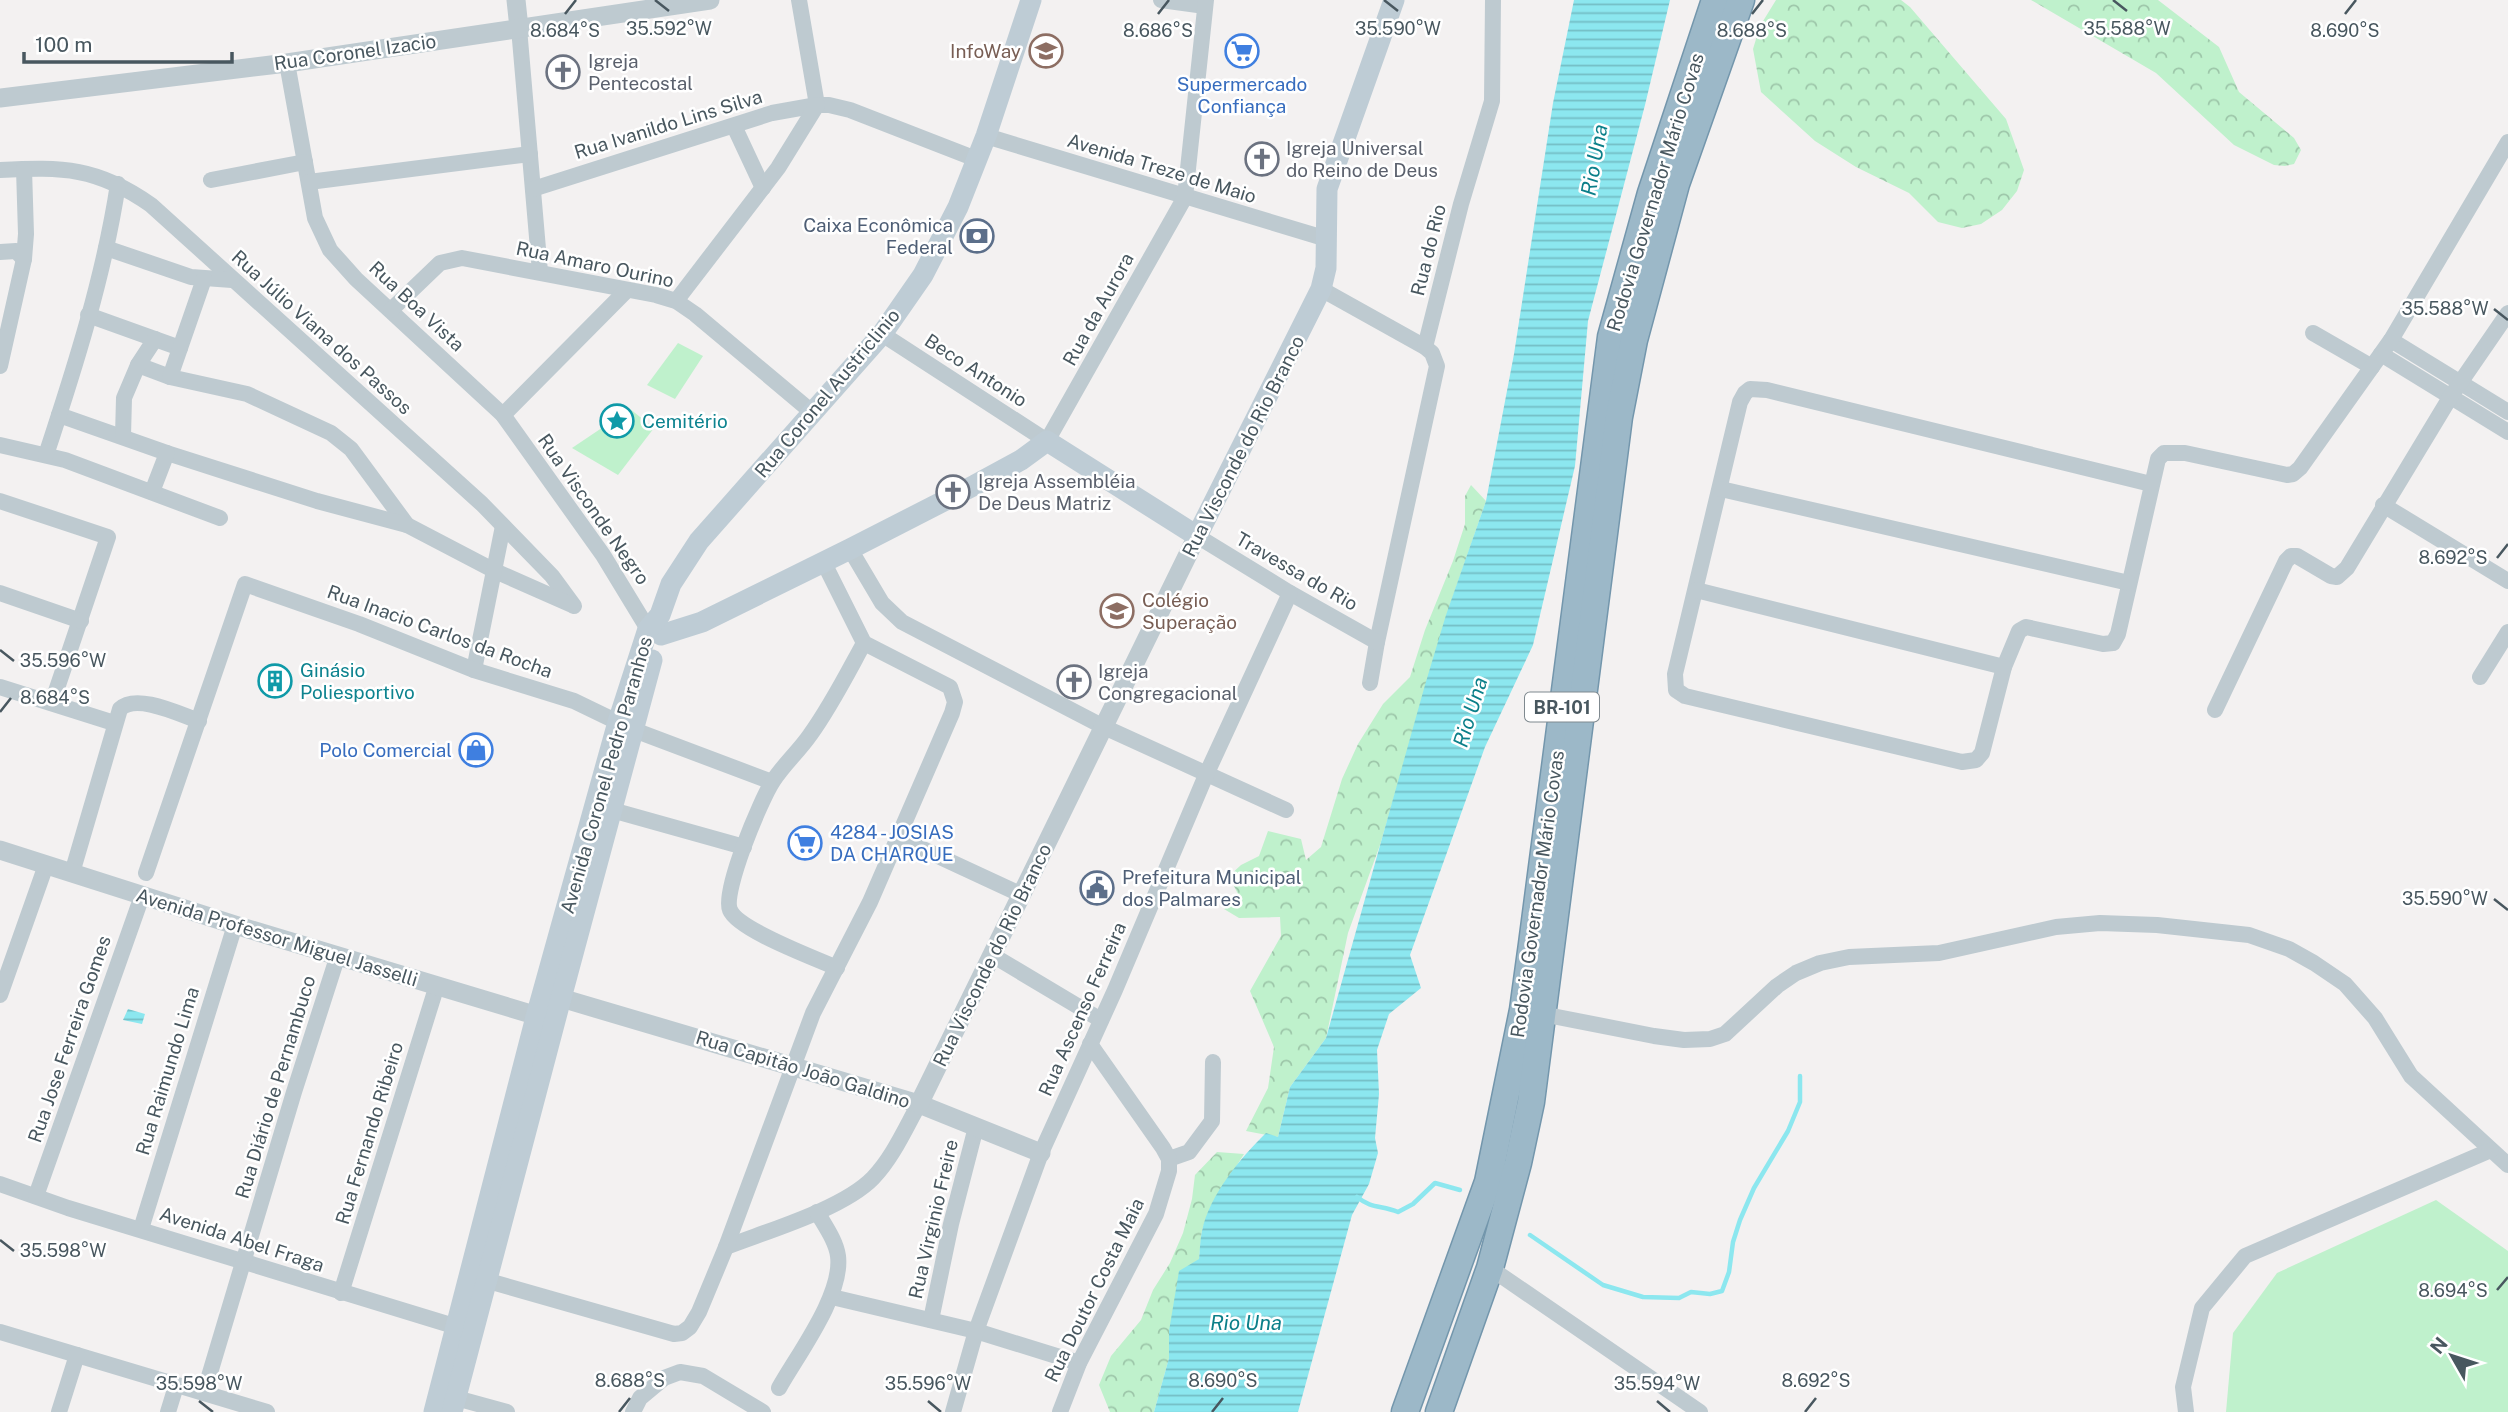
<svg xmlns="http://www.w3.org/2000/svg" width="2508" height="1412" font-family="'Public Sans',sans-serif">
<defs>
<pattern id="forest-crowns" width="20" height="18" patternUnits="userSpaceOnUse" patternTransform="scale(1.75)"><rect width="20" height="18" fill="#bff1cc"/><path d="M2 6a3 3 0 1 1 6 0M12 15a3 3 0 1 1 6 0" fill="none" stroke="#9dc6a9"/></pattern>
<pattern id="water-rules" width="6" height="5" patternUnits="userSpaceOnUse" patternTransform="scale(1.75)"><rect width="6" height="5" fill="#8ce7ef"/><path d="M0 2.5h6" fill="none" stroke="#74bec5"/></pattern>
</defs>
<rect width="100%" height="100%" fill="#f3f1f1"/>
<g fill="#bff1cc">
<path d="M678 343 703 356 675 399 647 385Z"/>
<path d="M630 409 654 428 618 475 572 448Z"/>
<path d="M2436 1200 2508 1251V1412H2226L2233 1333 2277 1273Z"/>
</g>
<g fill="url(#forest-crowns)">
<path d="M1776 0H1901L1910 7 2006 119 2024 170 2017 191 2002 210 1981 224 1962 228 1938 222 1909 193 1856 167 1815 141 1761 92 1753 49 1760 26Z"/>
<path d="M2031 0H2158L2219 47 2239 92 2294 138 2301 150 2294 164 2285 166 2274 165 2234 145 2156 73Z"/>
<path d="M1471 485 1486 501 1451 602 1380 845 1348 933 1326 1038 1290 1087 1278 1137 1246 1131 1268 1088 1274 1047 1250 991 1281 936 1280 917 1239 918 1224 909 1241 900 1229 876 1241 865 1259 856 1268 831 1301 839 1306 860 1321 847 1342 779 1358 744 1383 704 1410 677 1425 630 1453 561 1465 524V496Z"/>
<path d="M1217 1152 1244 1154 1210 1208 1202 1230 1199 1259 1169 1331V1358L1154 1412H1110L1099 1385 1111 1356 1141 1320 1153 1290 1170 1263 1183 1233 1192 1199 1195 1175Z"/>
</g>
<g fill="url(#water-rules)">
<path d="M1574 0H1670L1645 105 1588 321 1575 466 1533 645 1485 747 1410 955 1421 988 1389 1014 1377 1050 1379 1094 1375 1138 1378 1153 1369 1184 1352 1215 1298 1412H1154L1169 1358V1331L1179 1271 1199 1259C1200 1250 1200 1240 1202 1231 1209 1196 1241 1157 1266 1133L1278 1137 1290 1087 1326 1038 1425 685 1446 615 1486 501 1514 354 1553 103Z"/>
<path d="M128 1009 145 1014 142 1024 123 1020Z"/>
</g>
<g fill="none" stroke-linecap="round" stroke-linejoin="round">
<g stroke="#8ce7ef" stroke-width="4.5">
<path d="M1357 1197C1372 1209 1381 1205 1398 1212L1413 1204 1435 1183 1460 1190"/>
<path d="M1530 1235 1603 1285 1643 1297 1679 1298 1691 1292 1710 1294 1722 1291 1729 1272 1733 1242 1740 1220 1754 1188 1788 1131 1800 1102V1076"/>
</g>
<defs>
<g id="trunk">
<path d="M1405 1412 1488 1182 1523 1010 1532 944 1611 337 1651 193 1715 0"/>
<path d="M1439 1412 1490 1268 1518 1163 1531 1102 1619 417 1634 340 1676 184 1741 0"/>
</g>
</defs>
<use href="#trunk" stroke="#7396ac" stroke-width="29"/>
<g stroke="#becad0" stroke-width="16">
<path d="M799 0 817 105"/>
<path d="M1161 0 1205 6"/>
<path d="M519 28 540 272"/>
<path d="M287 63 315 218 330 250 356 279 503 415 603 555 648 629"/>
<path d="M734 126 763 188"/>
<path d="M986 136 1327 239"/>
<path d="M0 170C63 167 97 167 151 205L482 504 552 576 574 606"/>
<path d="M211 180 305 162"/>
<path d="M309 182 530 154"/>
<path d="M533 189 772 113 817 105H829L850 110 976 159"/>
<path d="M106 248 191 277 232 280"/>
<path d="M0 252 16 251 24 259"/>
<path d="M1321 289 1425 347 1432 353 1437 366 1377 642 1370 683"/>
<path d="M676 301 778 168 817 105"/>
<path d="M391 310 440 263 462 258 656 295 676 301 695 314 813 413"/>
<path d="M88 315 180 348"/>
<path d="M2313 333 2372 367"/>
<path d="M882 334 1047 441 1185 197 1206 0"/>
<path d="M2391 340 2508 412"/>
<path d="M1425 347 1461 204 1492 101 1493 0"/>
<path d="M2381 354 2508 432"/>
<path d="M138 365 170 377 247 394 331 433 351 449 407 525"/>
<path d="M0 366 24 259 26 234 24 169"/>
<path d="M170 377 204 279"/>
<path d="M59 415 167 453 317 501 407 525 495 571 572 605"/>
<path d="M503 415 627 290"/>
<path d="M123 436 124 398 138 365 155 339"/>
<path d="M0 445 65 460 220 518"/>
<path d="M46 455C75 367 104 276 118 184"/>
<path d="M2151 484 1767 390 1750 389 1745 393 1740 402 1675 674 1676 690 1685 696 1962 762 1976 760 1982 753 2004 667 2019 631 2026 627 2103 644 2113 643 2118 634 2158 459 2164 453H2185L2287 475 2293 474 2300 468 2391 340 2508 142"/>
<path d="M1721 489 2129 583"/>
<path d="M152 492 167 453"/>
<path d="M0 501 108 537 52 703"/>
<path d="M2383 505 2508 581"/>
<path d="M1197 536 1290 593 1377 642"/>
<path d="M850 549 882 603 902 622 1104 727 1286 810"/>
<path d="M1696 590 2004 667"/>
<path d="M0 593 81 621"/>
<path d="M474 670 503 526"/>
<path d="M2480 677 2508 632"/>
<path d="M0 687 114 723"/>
<path d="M2215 710 2286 561 2291 556H2297L2331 576 2337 577 2347 568 2451 396 2508 313"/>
<path d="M601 807 744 847"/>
<path d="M897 837 1022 895"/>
<path d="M72 873 120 709C136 693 179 714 199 721"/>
<path d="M146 873 245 584 359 624 474 670 574 701 634 730 772 782"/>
<path d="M992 955 1101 1020"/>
<path d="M837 968C815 958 738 930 730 910 722 892 761 799 773 781 784 764 799 751 810 735 831 706 847 674 864 643"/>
<path d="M0 995 46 865"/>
<path d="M1542 1014 1654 1036 1684 1040 1710 1039 1725 1034 1777 986 1796 973 1820 963 1849 957 1939 953 2056 927 2100 923 2157 925 2249 935 2289 949 2314 963 2345 984 2375 1018 2411 1076 2508 1165"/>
<path d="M1169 1159 1189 1152 1212 1121 1213 1062"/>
<path d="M0 1184 68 1208 467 1330"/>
<path d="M36 1196 142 896"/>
<path d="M141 1229 235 925"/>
<path d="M726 1247C767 1231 843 1209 873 1178 893 1157 905 1129 919 1104"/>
<path d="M1490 1268 1700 1412"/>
<path d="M478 1278 674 1334 682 1333 690 1327 699 1312 726 1247 813 1013 870 902 952 713 955 702 950 687 864 643 823 561"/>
<path d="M341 1293 437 985"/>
<path d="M832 1297 976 1331 1079 1363"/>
<path d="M931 1320 951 1224 976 1127"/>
<path d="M0 1332 267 1412"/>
<path d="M779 1388C798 1354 843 1295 838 1256 836 1241 825 1226 817 1212"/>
<path d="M204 1393 294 1092 338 955"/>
<path d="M445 1395 507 1412"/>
<path d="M59 1412 77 1355"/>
<path d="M168 1412 176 1386"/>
<path d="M633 1412 640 1398 664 1378 680 1372 703 1376 763 1412"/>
<path d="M953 1412 976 1331 1041 1153 1115 990 1206 775 1290 593"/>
<path d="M1060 1412 1079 1363 1156 1214 1169 1171V1159L1163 1148 1090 1044"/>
<path d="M2186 1412 2183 1387 2202 1308 2245 1256 2491 1150"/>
</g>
<g stroke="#becad0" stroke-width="19">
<path d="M516 0 519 28"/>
<path d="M0 98 287 63 710 0"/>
<path d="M0 850 235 925 551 1020"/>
<path d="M561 998 919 1104 1041 1153"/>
<path d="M919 1104 1197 536"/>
</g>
<g stroke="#beccd5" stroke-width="21">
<path d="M661 635 702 622 850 549 975 485 1021 460 1047 441 1197 536 1321 289 1326 268 1327 189 1394 0"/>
<path d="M434 1412 536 1017 618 722 648 629 660 615 671 584 699 541 882 334 923 275 958 207 986 136 1031 0"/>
<path d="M452 1412 561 998 652 660"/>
</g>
<use href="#trunk" stroke="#9cb8c8" stroke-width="26"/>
</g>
<path fill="none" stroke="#48575f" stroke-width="2.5" d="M655 0 669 11M1384 0 1398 11M2113 0 2127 11M565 14 576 0M1158 14 1169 0M1752 14 1763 0M2345 14 2356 0M2494 309 2508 320M2497 558 2508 544M0 650 14 661M0 712 11 698M2494 899 2508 910M0 1240 14 1251M2497 1290 2508 1277M199 1401 213 1412M928 1401 941 1412M1657 1401 1670 1412M619 1412 630 1398M1212 1412 1223 1398M1805 1412 1816 1398"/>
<defs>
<symbol id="university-ring" viewBox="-11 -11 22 22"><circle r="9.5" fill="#fff" stroke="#8d6e63" stroke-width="1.5"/><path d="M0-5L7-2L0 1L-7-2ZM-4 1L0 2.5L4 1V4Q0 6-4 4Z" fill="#8d6e63"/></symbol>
<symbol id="supermarket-ring" viewBox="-11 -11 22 22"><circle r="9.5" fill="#fff" stroke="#3f7fe0" stroke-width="1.5"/><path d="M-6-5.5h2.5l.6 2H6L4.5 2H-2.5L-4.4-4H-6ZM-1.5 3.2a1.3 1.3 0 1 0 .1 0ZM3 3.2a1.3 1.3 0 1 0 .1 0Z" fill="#3f7fe0"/></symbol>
<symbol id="church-ring" viewBox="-11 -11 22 22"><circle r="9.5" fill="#fff" stroke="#6b7280" stroke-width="1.5"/><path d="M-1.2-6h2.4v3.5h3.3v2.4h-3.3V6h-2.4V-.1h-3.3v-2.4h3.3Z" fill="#6b7280"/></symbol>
<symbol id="bank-ring" viewBox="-11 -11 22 22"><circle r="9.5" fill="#fff" stroke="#5c6f8a" stroke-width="1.5"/><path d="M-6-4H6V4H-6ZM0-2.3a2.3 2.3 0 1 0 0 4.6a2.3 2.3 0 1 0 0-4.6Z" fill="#5c6f8a"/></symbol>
<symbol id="sight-ring" viewBox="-11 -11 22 22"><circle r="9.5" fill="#fff" stroke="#0f9aa8" stroke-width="1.5"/><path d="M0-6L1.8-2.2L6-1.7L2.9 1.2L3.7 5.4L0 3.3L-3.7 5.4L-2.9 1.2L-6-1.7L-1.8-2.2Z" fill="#0f9aa8"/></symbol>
<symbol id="school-ring" viewBox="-11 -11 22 22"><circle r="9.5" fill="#fff" stroke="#8d6e63" stroke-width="1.5"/><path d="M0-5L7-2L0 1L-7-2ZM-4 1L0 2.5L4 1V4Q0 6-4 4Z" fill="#8d6e63"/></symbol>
<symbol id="building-ring" viewBox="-11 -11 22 22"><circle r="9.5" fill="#fff" stroke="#0f9aa8" stroke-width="1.5"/><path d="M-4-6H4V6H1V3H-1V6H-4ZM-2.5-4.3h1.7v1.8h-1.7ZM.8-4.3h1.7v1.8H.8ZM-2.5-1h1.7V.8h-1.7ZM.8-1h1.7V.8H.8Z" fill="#0f9aa8"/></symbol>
<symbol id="shop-ring" viewBox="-11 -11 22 22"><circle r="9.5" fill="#fff" stroke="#3f7fe0" stroke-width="1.5"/><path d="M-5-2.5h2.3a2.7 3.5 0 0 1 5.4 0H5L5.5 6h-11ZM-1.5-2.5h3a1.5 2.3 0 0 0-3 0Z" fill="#3f7fe0"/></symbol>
<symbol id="civic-ring" viewBox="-11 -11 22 22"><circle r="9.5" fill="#fff" stroke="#5c6f8a" stroke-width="1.5"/><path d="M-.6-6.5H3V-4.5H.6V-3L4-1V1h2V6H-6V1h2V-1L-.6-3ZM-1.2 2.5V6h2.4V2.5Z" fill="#5c6f8a"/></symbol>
</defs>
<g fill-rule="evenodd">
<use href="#university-ring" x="1027" y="32" width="38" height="38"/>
<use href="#supermarket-ring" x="1223" y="32" width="38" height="38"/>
<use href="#church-ring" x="544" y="53" width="38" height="38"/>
<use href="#church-ring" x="1243" y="140" width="38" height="38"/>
<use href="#bank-ring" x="958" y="217" width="38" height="38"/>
<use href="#sight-ring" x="598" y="402" width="38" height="38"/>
<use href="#church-ring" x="934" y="473" width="38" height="38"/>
<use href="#school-ring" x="1098" y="592" width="38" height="38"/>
<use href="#building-ring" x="256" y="662" width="38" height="38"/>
<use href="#church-ring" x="1055" y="663" width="38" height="38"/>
<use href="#shop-ring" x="457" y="731" width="38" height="38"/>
<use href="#supermarket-ring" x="786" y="824" width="38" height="38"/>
<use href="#civic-ring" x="1078" y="869" width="38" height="38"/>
</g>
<g text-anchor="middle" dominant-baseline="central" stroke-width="5" stroke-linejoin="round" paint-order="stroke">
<rect fill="#fff" stroke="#7f898f" stroke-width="2" x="1525" y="692.5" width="74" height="29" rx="5"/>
<g font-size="18" font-weight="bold" fill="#48575f">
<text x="1562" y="707">BR-101</text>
</g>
<g font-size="19" fill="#785e54" stroke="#fff" text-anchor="end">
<text x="1021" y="51">InfoWay</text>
<text x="1142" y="600" text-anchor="start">Colégio<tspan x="1142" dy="22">Superação</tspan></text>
</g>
<g font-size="19" fill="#48575f" stroke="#fff">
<text transform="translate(355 52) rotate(-8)">Rua Coronel Izacio</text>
<text transform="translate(668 124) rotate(-17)">Rua Ivanildo Lins Silva</text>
<text transform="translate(1162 168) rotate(17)">Avenida Treze de Maio</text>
<text transform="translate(1655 192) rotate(-73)">Rodovia Governador Mário Covas</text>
<text transform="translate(1428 250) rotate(-76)">Rua do Rio</text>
<text transform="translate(595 264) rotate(12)">Rua Amaro Ourino</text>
<text transform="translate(417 306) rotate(43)">Rua Boa Vista</text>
<text transform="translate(1098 309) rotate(-61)">Rua da Aurora</text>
<text transform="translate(322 332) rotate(42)">Rua Júlio Viana dos Passos</text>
<text transform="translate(976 370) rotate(33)">Beco Antonio</text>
<text transform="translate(827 393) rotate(-50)">Rua Coronel Austriclinio</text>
<text transform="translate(1243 446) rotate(-63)">Rua Visconde do Rio Branco</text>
<text transform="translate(594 509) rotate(55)">Rua Visconde Negro</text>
<text transform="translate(1297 571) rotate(30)">Travessa do Rio</text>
<text transform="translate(440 631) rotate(20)">Rua Inacio Carlos da Rocha</text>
<text transform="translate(606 775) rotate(-74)">Avenida Coronel Pedro Paranhos</text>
<text transform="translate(1537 894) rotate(-82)">Rodovia Governador Mário Covas</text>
<text transform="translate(277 937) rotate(17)">Avenida Professor Miguel Jasselli</text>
<text transform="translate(992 955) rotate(-64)">Rua Visconde do Rio Branco</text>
<text transform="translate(1082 1009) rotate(-66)">Rua Ascenso Ferreira</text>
<text transform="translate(69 1039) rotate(-71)">Rua Jose Ferreira Gomes</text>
<text transform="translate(803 1069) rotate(17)">Rua Capitão João Galdino</text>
<text transform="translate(167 1071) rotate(-73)">Rua Raimundo Lima</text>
<text transform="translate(275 1087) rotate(-73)">Rua Diário de Pernambuco</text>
<text transform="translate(369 1133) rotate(-73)">Rua Fernando Ribeiro</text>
<text transform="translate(933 1219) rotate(-77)">Rua Virginio Freire</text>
<text transform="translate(242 1239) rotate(18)">Avenida Abel Fraga</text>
<text transform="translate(1094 1290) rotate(-64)">Rua Doutor Costa Maia</text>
</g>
<g font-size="19" fill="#5b616d" stroke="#fff" text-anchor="start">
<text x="588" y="61">Igreja<tspan x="588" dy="22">Pentecostal</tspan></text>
<text x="1286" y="148">Igreja Universal<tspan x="1286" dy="22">do Reino de Deus</tspan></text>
<text x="978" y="481">Igreja Assembléia<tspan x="978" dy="22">De Deus Matriz</tspan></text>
<text x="1098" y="671">Igreja<tspan x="1098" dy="22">Congregacional</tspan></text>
</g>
<g font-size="19" fill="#366cbe" stroke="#fff">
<text x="1242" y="84">Supermercado<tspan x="1242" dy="22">Confiança</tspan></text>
<text x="452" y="750" text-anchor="end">Polo Comercial</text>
<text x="830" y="832" text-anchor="start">4284 - JOSIAS<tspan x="830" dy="22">DA CHARQUE</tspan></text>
</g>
<g font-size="19" fill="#4e5e75" stroke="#fff" text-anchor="end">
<text x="953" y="225">Caixa Econômica<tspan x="953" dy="22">Federal</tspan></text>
<text x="1122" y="877" text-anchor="start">Prefeitura Municipal<tspan x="1122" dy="22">dos Palmares</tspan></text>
</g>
<g font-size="19" fill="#0d838f" stroke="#fff" text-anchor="start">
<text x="642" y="421">Cemitério</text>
<text x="300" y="670">Ginásio<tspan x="300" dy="22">Poliesportivo</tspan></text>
</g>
<g font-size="21" font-style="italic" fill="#0b7f89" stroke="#fff">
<text transform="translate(1594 160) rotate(-80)">Rio Una</text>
<text transform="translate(1470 712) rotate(-73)">Rio Una</text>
<text x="1246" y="1322">Rio Una</text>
</g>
</g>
<g font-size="18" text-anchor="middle" fill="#48575f" stroke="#fff" stroke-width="5" stroke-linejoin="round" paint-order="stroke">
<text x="2127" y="35">35.588°W</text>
<text x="669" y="35">35.592°W</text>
<text x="1398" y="35">35.590°W</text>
<text x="565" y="37">8.684°S</text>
<text x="1752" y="37">8.688°S</text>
<text x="2345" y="37">8.690°S</text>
<text x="1158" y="37">8.686°S</text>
<text x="2445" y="315">35.588°W</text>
<text x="2453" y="564">8.692°S</text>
<text x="63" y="667">35.596°W</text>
<text x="55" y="704">8.684°S</text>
<text x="2445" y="905">35.590°W</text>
<text x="63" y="1257">35.598°W</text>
<text x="2453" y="1297">8.694°S</text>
<text x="630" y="1387">8.688°S</text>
<text x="1223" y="1387">8.690°S</text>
<text x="1816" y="1387">8.692°S</text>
<text x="199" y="1390">35.598°W</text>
<text x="928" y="1390">35.596°W</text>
<text x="1657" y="1390">35.594°W</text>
</g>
<g transform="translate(2452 1356) rotate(309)" stroke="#ffffff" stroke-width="5" paint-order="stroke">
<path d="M0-5L12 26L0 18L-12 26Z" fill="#48575f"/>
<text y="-10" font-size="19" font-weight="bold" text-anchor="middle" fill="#48575f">N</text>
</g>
<path d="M24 52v10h208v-10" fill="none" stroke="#48575f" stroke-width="3.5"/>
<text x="35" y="52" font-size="21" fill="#48575f" stroke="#ffffff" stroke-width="5" paint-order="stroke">100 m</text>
</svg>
